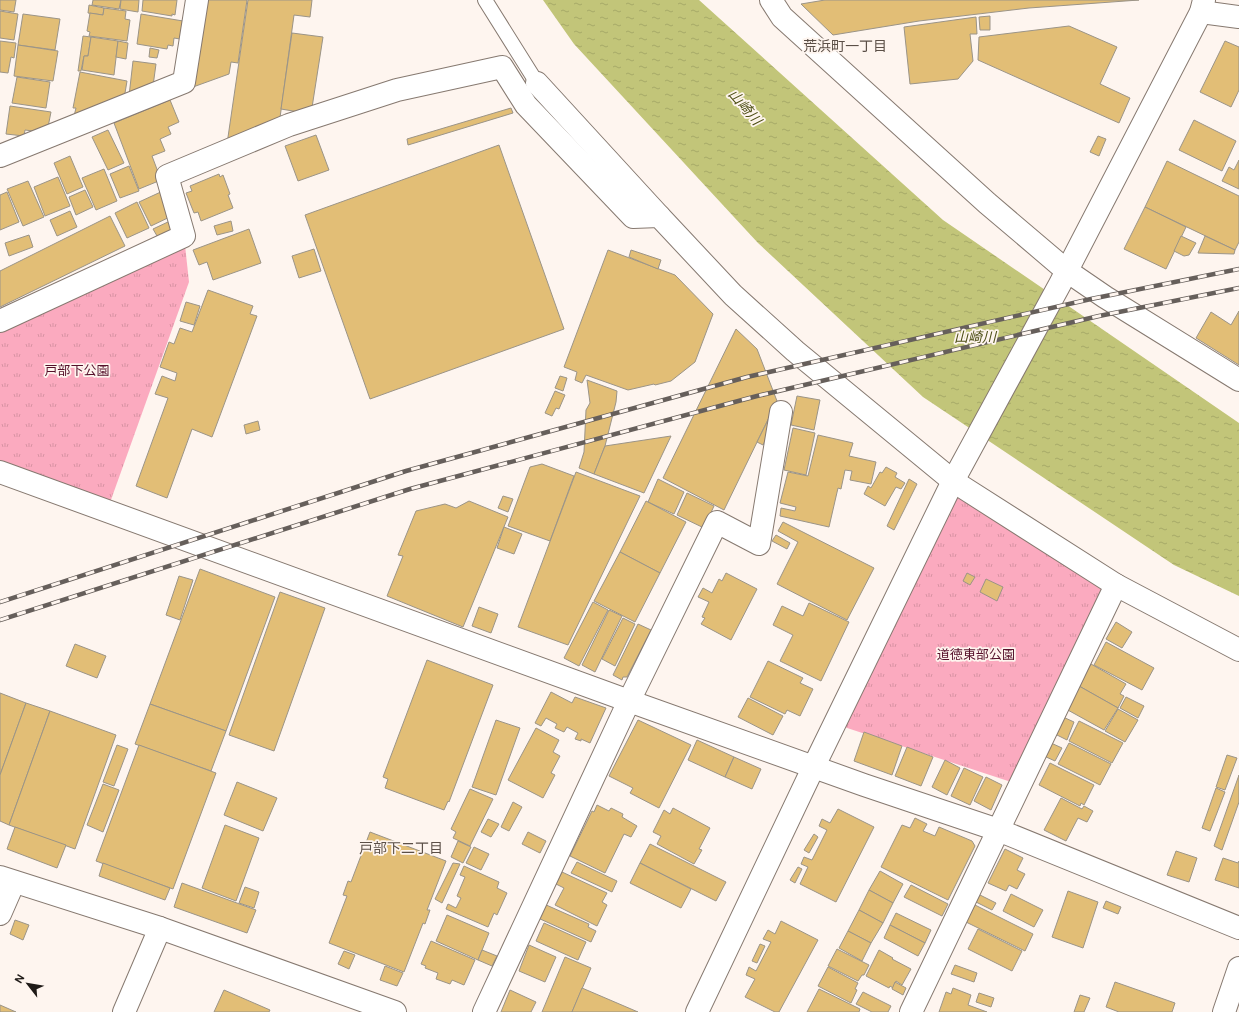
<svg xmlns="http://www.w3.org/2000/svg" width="1239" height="1012" font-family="'DM Sans','Noto Sans JP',sans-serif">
<defs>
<pattern id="park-tufts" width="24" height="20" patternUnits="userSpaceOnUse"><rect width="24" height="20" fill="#fbaabf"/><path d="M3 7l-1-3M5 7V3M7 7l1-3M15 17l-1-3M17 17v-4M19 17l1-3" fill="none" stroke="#d792a3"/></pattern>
<pattern id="water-ripples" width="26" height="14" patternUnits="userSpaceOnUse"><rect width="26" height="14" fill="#c2c579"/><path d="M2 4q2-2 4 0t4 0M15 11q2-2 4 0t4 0" fill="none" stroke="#a6a968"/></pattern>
</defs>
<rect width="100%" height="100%" fill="#fef5ef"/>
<g fill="url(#park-tufts)">
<path d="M184 236 189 282 107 511 0 472V321Z"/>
<path d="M953 481 1116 585 1020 785 835 724Z"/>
</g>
<path fill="url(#water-ripples)" d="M543 0H699L943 220 1239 423V596L1174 565 923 397 758 243 574 44Z"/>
<g fill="#e2be76" stroke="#9b9487">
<path d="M0 0H16L14 12 0 10Z"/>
<path d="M93 0H121L119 9 92 5Z"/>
<path d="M121 0H139L138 12 120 9Z"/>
<path d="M143 0H177L175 15 172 14V16L142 11Z"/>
<path d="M208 0H247L238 63 231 62 229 74 193 87Z"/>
<path d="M248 0H312L310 17 294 15 279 125 227 144Z"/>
<path d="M825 0H1139L1029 8 919 21 833 35 801 4Z"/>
<path d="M89 5 104 8 103 15 88 13Z"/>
<path d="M104 8 126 11 125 19 130 20 127 41 89 36 90 32 87 31 90 13 103 15Z"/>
<path d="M0 11 18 14 14 40 0 38Z"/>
<path d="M23 14 60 19 55 50 18 45Z"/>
<path d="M141 14 183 21 180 39 174 38 173 46 168 45 167 49 137 44Z"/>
<path d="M990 16V30H980L979 17Z"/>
<path d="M976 17 977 34H970L973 61 958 79 910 84 904 27Z"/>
<path d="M1069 26 1117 47 1100 84 1130 98 1119 123 978 60 979 37Z"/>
<path d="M292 33 323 37 311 114 281 109Z"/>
<path d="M83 36 91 37 88 56H84L81 71H78Z"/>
<path d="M91 37 118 41 114 75 82 70 84 56H88Z"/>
<path d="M0 41 16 43 14 58 11 57 8 73 0 72Z"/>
<path d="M118 41 128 43 126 59 116 57Z"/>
<path d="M1225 41 1239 47V90L1231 107 1200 92Z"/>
<path d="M18 45 58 51 53 81 14 76Z"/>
<path d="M150 48 159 50 157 58 149 57Z"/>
<path d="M133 61 156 64 153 86 129 96Z"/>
<path d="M80 72 127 81 124 99 74 116 76 108H73Z"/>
<path d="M17 77 50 82 46 108 12 103Z"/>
<path d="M170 100 179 122 168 127 171 134 160 139 165 151 152 156 161 180 139 189 114 123Z"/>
<path d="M10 106 51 112 48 127 41 132 25 130 24 136 6 134Z"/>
<path d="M511 108 513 113 408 145 407 139Z"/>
<path d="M1194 120 1236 141 1222 171 1179 150Z"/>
<path d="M108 130 124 163 108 170 92 137Z"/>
<path d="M316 135 329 170 298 181 285 146Z"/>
<path d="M1098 136 1106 139 1099 156 1090 152Z"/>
<path d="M499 145 564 329 370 399 305 215Z"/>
<path d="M70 156 83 187 67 194 54 163Z"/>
<path d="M1239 160V189L1222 181 1229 167 1234 170Z"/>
<path d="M1167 161 1239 196V242L1235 250 1145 207Z"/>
<path d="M129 166 139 191 120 198 110 174Z"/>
<path d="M104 169 117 201 96 210 82 178Z"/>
<path d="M219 174 220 177 223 175 230 194 228 195 233 208 201 221 198 212 194 213 186 193 192 191 190 186Z"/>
<path d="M58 177 70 206 45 216 34 187Z"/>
<path d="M28 181 44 217 23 226 7 189Z"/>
<path d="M85 190 93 207 76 215 69 197Z"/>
<path d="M165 190 176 214 151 226 139 202Z"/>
<path d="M7 192 19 222 0 230V195Z"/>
<path d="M137 202 149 228 127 238 115 213Z"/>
<path d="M1145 207 1186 227 1166 269 1124 249Z"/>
<path d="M70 211 77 227 57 236 50 220Z"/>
<path d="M110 216 125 246 0 307V271Z"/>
<path d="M170 221 176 233 160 241 153 229Z"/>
<path d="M231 221 233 231 217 235 214 226Z"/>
<path d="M249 229 261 263 213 280 207 262 199 265 193 250Z"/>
<path d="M29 235 33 247 9 256 5 243Z"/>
<path d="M1181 236 1196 243 1189 255 1184 256 1174 251Z"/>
<path d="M1205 236 1235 250 1234 254 1198 253Z"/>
<path d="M314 249 321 271 299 278 292 256Z"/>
<path d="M608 250 675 275 713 314 695 362 671 381 655 385 654 384 628 390 586 375 582 383 575 380 577 372 564 367Z"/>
<path d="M631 250 661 260 658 269 629 257Z"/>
<path d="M208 290 253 306 250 314 257 316 212 437 192 429 167 498 136 486 168 398 155 394 162 376 175 381 177 373 160 367 169 342 174 344 180 328 192 332Z"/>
<path d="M186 302 200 306 194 325 180 321Z"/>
<path d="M1239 311V365L1196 338 1211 312 1231 325Z"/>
<path d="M736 329 757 349 777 401 724 510 663 478Z"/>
<path d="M560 376 567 378 563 391 555 388Z"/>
<path d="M587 380 617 391 616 402 605 446 594 474 579 468 584 452 586 410 590 403Z"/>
<path d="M555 391 565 395 559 409 556 408 552 416 545 413Z"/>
<path d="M797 396 820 400 814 430 791 425Z"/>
<path d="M773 410 779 413 763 445 757 442Z"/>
<path d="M258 421 260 430 246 434 244 425Z"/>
<path d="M793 428 815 433 806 475 784 470Z"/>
<path d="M818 435 853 443 849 456 876 462 871 484 850 480 852 471 845 470 841 489 838 488 829 527 780 516 781 508 795 511 796 507 780 503 788 472 808 476Z"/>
<path d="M671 436 644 493 594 474 605 446Z"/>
<path d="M542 464 574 476 550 541 508 526 530 467Z"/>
<path d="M886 467 897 473 895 477 905 483 901 489 896 487 885 506 864 494 868 486 871 488 880 472 882 473Z"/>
<path d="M576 472 640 496 568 645 518 627Z"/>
<path d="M658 479 684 492 674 514 648 502Z"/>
<path d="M909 479 917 484 894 530 887 526Z"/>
<path d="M687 493 714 506 704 528 677 515Z"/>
<path d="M503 496 513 499 508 512 498 508Z"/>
<path d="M469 501 508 517 463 627 387 596 403 556 398 555 416 511 445 504 456 508Z"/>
<path d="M646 501 686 522 660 573 620 552Z"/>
<path d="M783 522 874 568 847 620 777 584 798 542 778 531Z"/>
<path d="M504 527 522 534 514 554 497 548Z"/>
<path d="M776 535 790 543 787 549 772 541Z"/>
<path d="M620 552 660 573 635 622 594 601Z"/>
<path d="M200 569 275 597 226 731 150 704Z"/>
<path d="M726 573 757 589 731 640 701 624 705 618 702 617 709 602 698 597 703 588 712 593 719 579 722 581Z"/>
<path d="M967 573 975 577 970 585 963 581Z"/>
<path d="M179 576 193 580 180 620 166 615Z"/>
<path d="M986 579 1003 587 997 601 980 592Z"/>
<path d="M280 592 325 608 274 751 229 735Z"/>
<path d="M593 602 608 610 579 666 564 658Z"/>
<path d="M809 603 849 622 821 681 780 661 793 635 773 625 782 606 803 616Z"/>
<path d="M479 607 498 614 491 633 472 626Z"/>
<path d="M609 610 622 616 595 672 582 665Z"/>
<path d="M623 618 635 624 615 666 602 659Z"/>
<path d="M1116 622 1132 632 1122 648 1106 639Z"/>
<path d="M638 624 651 630 627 677H623L622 680 613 675Z"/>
<path d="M1106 642 1154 668 1142 690 1094 665Z"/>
<path d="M75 644 106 656 97 678 66 666Z"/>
<path d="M427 660 493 685 449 802 448 801 444 810 385 788 388 779 383 777Z"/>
<path d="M768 661 803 678 800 683 813 689 800 716 787 710 785 714 750 697Z"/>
<path d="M1091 664 1126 684 1120 694 1124 696 1118 708 1079 686Z"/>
<path d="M1079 686 1118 708 1104 730 1066 709Z"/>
<path d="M551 692 572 703 575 697 606 708 590 743 581 739V741L575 739 578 733 567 727 564 732 555 728 557 724 546 718 541 726 535 723Z"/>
<path d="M0 693 26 703 0 775Z"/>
<path d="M1126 697 1144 706 1138 718 1120 708Z"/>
<path d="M748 698 783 716 773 735 738 717Z"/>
<path d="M26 703 50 711 9 825 0 821V775Z"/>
<path d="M150 704 226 731 211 771 135 744Z"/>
<path d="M1118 709 1138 720 1125 742 1105 731Z"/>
<path d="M50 711 116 735 75 849 9 825Z"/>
<path d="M1063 717 1074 722 1067 740 1055 734Z"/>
<path d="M496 720 520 728 496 795 472 787Z"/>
<path d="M638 720 691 745 659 808 630 793 633 788 609 776Z"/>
<path d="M1079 721 1123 743 1112 763 1069 741Z"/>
<path d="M536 728 559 740 553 752 560 756 551 773 555 775 543 798 508 780Z"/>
<path d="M864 732 902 746 892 775 854 761Z"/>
<path d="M697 740 734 757 725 777 688 760Z"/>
<path d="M1051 743 1062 748 1055 761 1044 756Z"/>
<path d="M1069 743 1111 764 1100 785 1058 764Z"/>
<path d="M117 745 128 749 114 786 103 782Z"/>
<path d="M139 745 216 773 173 889 96 861Z"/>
<path d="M907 747 933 757 921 786 895 776Z"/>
<path d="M1227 755 1237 758 1225 790 1216 787Z"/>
<path d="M734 757 761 769 752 789 725 777Z"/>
<path d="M945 760 960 768 947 795 932 787Z"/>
<path d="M1050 763 1094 785 1084 805 1081 803 1080 806 1039 785Z"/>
<path d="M964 768 983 777 970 805 951 796Z"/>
<path d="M1239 775V802L1222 850 1214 846Z"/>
<path d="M986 777 1002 785 991 810 974 801Z"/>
<path d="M237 782 277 798 263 831 224 815Z"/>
<path d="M103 784 119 790 103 832 87 825Z"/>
<path d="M1216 788 1225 792 1210 831 1202 828Z"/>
<path d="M470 789 493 799 470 846 453 838 456 832 451 829Z"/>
<path d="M1061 798 1082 809 1084 806 1093 811 1087 822 1078 818 1066 841 1044 830Z"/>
<path d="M513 802 522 807 509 831 501 827Z"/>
<path d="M597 805 609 811 611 808 623 814 622 817 637 826 631 837 624 834 605 873 570 856 592 811 594 812Z"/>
<path d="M673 808 710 828 699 849 702 850 694 864 657 844 661 836 653 832 664 810 670 814Z"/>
<path d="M838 809 874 827 836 902 800 884 808 867 801 864 804 857 812 860 827 830 819 826 822 819 830 823Z"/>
<path d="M915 818 927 824 923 831 935 836 939 827 972 841 975 846 948 900 881 867 902 825 910 828Z"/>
<path d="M488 819 499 824 491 837 481 832Z"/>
<path d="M225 825 259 838 236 901 202 888Z"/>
<path d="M15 827 66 845 57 868 7 849Z"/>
<path d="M370 832 446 861 427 910H430L425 924 423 923 404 972 329 943 347 896 343 895 348 881 351 882Z"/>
<path d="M528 832 546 841 540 853 522 844Z"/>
<path d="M814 834 818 837 809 853 804 850Z"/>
<path d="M458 841 471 847 463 863 451 857Z"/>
<path d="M650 844 726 882 716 901 640 863Z"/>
<path d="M474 847 489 854 481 870 466 863Z"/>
<path d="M1005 849 1023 858 1017 870 1025 874 1017 889 1009 885 1006 891 988 883Z"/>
<path d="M1176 851 1197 858 1189 882 1167 875Z"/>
<path d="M1223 858 1238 863 1239 861V888L1215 880Z"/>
<path d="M577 862 617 881 612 892 571 873Z"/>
<path d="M103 863 170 888 165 900 99 876Z"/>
<path d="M453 863 460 864 442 903 435 899Z"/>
<path d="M640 863 691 889 681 908 630 883Z"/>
<path d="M464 866 499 882 497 888 507 893 497 915 494 913 488 927 446 909 448 904 456 908 461 898 457 896 465 877 460 875Z"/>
<path d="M798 867 802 869 795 883 790 880Z"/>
<path d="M880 871 903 884 893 903 869 890Z"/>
<path d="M562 872 607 893 602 902 607 905 597 926 555 905 564 888 556 884Z"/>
<path d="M182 883 256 910 247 933 174 907Z"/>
<path d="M911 885 948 904 942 916 904 897Z"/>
<path d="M245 887 259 892 254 908 239 903Z"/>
<path d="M869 890 893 903 883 923 859 910Z"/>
<path d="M1068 891 1098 902 1083 948 1052 937Z"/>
<path d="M1011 894 1043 910 1034 927 1003 911Z"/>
<path d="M980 895 996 903 992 910 976 902Z"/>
<path d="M1106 901 1121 907 1118 914 1103 908Z"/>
<path d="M544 904 589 924 588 927 596 931 591 942 538 918Z"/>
<path d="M975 905 1033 934 1025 951 966 922Z"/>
<path d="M859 910 883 923 871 943 848 931Z"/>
<path d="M896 913 931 930 925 943 890 925Z"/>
<path d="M447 915 489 933 478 960 436 941Z"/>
<path d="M15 920 29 925 23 940 10 934Z"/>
<path d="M781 921 818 940 779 1012H775L745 997 755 979 746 975 749 967 756 971 771 942 763 939 768 930 775 934Z"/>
<path d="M544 923 586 942 578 960 536 941Z"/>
<path d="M890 925 925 943 918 956 884 938Z"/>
<path d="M978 929 1022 951 1012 971 968 949Z"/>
<path d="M848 931 871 943 862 961 839 948Z"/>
<path d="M431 941 475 960 464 985 452 980 450 984 436 979 438 973 425 968 426 966 421 964Z"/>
<path d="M760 944 765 946 757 963 752 961Z"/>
<path d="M529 945 556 957 545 982 519 971Z"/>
<path d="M837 949 869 965 864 975H862L858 981 828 966Z"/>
<path d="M482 950 497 956 492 966 478 960Z"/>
<path d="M879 950 893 958 892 959 911 969 902 985 896 981 893 988 890 986 889 988 866 976Z"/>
<path d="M344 951 355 955 349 969 338 964Z"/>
<path d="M565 957 591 968 572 1012H542Z"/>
<path d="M955 965 977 973 974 982 951 974Z"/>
<path d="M385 966 403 973 397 986 380 980Z"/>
<path d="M828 967 858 983 855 989 857 990 851 1003 818 986Z"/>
<path d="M895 982 906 988 903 995 892 989Z"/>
<path d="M1115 982 1175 1003 1172 1012H1119L1106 1007Z"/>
<path d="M582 988 638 1012H572Z"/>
<path d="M953 988 971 995 968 1005 987 1012H939L946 992 951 994Z"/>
<path d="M819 989 860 1009 859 1012H807Z"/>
<path d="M224 990 270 1010 269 1012H214Z"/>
<path d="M510 990 536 1002 531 1012H501Z"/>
<path d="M863 992 891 1006 888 1012H872L856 1004Z"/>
<path d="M979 993 994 998 991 1007 976 1002Z"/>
<path d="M1080 995 1090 998 1084 1012H1074Z"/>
<path d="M0 1005 16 1012H0Z"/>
</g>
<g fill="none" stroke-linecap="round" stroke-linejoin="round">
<defs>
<path id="lane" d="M485 0 537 83"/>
<g id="street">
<path d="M537 83 659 216"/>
<path d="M0 156 184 82 197 0"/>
<path d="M1067 271 1105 297 1239 380"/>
<path d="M0 321 184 236 167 176 289 125 397 90 502 67 526 105 633 217 659 216 733 295 795 351 953 481 1116 585 1239 650"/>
<path d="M0 472 629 701 864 785 998 830 1239 928"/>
<path d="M0 914 14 882"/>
<path d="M124 1012 160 928"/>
<path d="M484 1012 629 701 717 522 759 544 781 412"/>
<path d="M911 1012 1116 585"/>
<path d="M1224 1012 1239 968"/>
</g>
<g id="secondary">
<path d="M771 0 782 17 987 203 1067 271"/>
<path d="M1201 12 1239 17"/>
<path d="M0 877 160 928 395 1012"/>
<path d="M697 1012 814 766 953 481 1060 284 1201 12 1204 0"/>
</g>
</defs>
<use href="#lane" stroke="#867970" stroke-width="16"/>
<use href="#street" stroke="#867970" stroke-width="24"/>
<use href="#secondary" stroke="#867970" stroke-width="24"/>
<use href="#lane" stroke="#fff" stroke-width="14"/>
<use href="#street" stroke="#fff" stroke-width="22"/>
<use href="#secondary" stroke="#fff" stroke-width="22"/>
<defs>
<g id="rail">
<path d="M0 602 406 471 747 377 1091 299 1239 269"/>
<path d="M0 620 410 489 757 396 1099 316 1239 288"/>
</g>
</defs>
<use href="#rail" stroke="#665f5b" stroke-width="4.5"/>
<use href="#rail" stroke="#fef5ef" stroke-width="3" stroke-dasharray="9" stroke-linecap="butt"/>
</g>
<g text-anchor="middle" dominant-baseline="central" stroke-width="3.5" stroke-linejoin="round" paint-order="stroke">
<g font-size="13" fill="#550f2a" stroke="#fef5ef">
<text x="77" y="370">戸部下公園</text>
<text x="976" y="654">道徳東部公園</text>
</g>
<g font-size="14" fill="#5b4f47" stroke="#fef5ef">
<text x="845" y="46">荒浜町一丁目</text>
<text x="401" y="848">戸部下二丁目</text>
</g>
<g font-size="14" font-style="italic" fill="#4f5017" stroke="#fef5ef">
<text transform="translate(745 107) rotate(49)">山崎川</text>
<text x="975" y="337">山崎川</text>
</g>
</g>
<g transform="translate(28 984) rotate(301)" stroke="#fef5ef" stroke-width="3" paint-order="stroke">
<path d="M0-3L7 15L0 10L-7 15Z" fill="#1f1a17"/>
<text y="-6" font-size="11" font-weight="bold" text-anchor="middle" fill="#1f1a17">N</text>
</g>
</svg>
